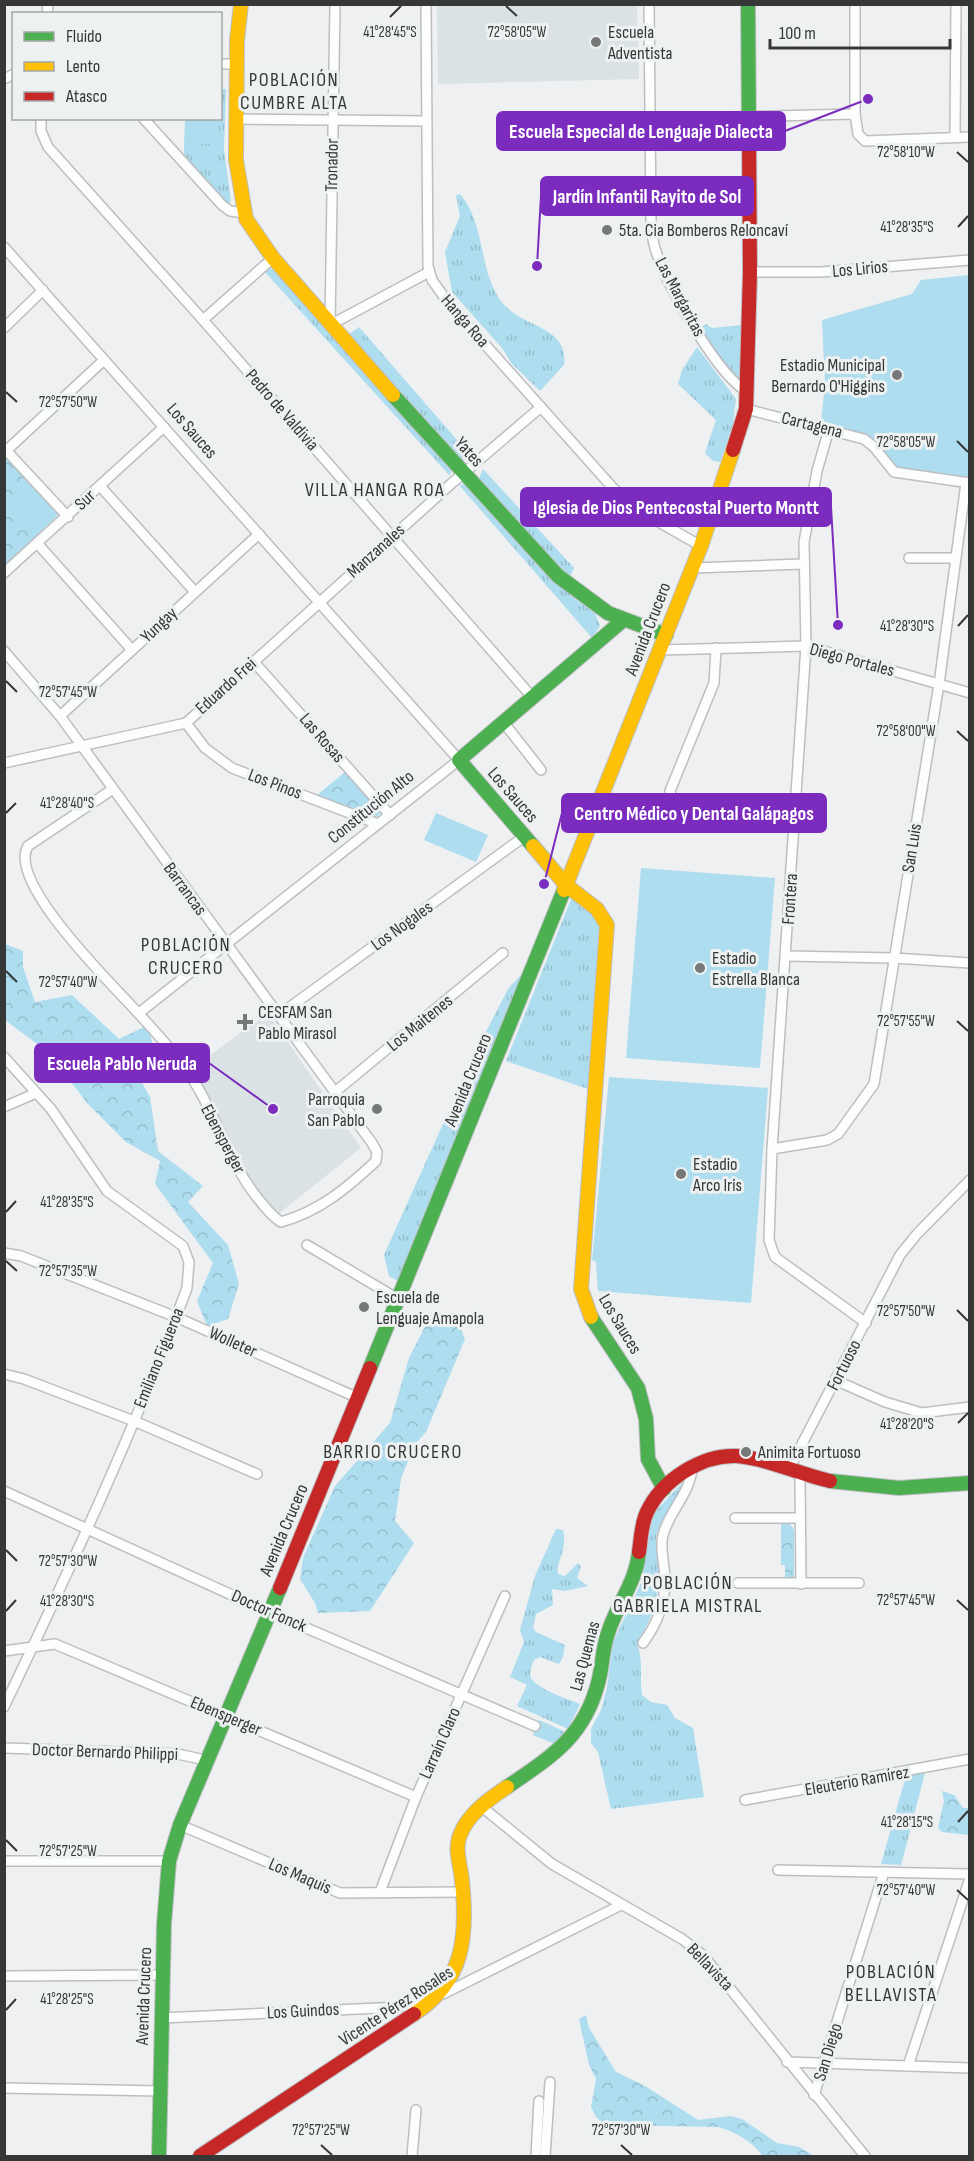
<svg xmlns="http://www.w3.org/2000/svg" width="974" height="2161" font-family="'Sofia Sans Condensed',sans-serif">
<defs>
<pattern id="grass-tufts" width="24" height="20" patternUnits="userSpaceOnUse" patternTransform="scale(1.5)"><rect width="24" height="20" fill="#adddee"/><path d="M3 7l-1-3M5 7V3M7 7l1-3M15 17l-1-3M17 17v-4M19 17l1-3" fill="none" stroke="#95becd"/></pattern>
<pattern id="forest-crowns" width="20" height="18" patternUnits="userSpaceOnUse" patternTransform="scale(1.5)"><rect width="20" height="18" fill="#adddee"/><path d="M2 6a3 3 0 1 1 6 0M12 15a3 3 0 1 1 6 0" fill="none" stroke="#95becd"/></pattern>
</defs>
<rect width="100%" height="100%" fill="#eef0f1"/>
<g fill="#dae2e5">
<path d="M437 5H637L639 79 438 84Z"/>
<path d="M268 1013 361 1148 278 1214 252 1187 190 1070Z"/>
</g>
<g fill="url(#grass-tufts)">
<path d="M221 89H226L224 150 231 200 228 206 184 154V144H216V119L220 118Z"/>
<path d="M460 194C486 224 478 270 501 301 521 329 569 324 564 365L540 391 512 364 502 348 452 292 445 252 460 216 456 195Z"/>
<path d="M268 268 276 271 449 464 451 471 450 476 264 271Z"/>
<path d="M706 324 712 328 742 325 741 385 726 369 700 328Z"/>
<path d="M359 327 470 455 466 460 458 459 349 334Z"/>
<path d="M697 347 736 399 733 424 720 462 713 461 705 453 716 420 678 384 682 370Z"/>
<path d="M483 469 574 568 571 575C558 573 493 494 479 479Z"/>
<path d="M466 484 574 598 595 613 600 626 592 638 459 485Z"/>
<path d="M572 897 592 913 599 926 588 1089 506 1061Z"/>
<path d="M532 963 401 1283 389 1276 384 1255 474 1055 508 989Z"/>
<path d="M683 1482 684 1485C676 1503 660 1517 656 1537 655 1546 658 1556 659 1565 659 1598 654 1615 637 1643 644 1664 639 1674 642 1695L651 1702 667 1705 675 1718 693 1728 704 1797 611 1809 598 1752 591 1743V1729L601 1710 607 1688 613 1642 642 1581 650 1528 655 1512Z"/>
<path d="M556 1529 563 1530C568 1551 556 1560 558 1574L565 1576 578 1563 581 1566 577 1578 588 1586 565 1591 552 1589 553 1605 536 1614 533 1628 536 1632 565 1645 563 1657 559 1664 540 1657 534 1660C532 1664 530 1670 530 1675 532 1688 568 1699 580 1704L568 1729 517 1706 527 1685 510 1677 524 1642 520 1630 535 1576Z"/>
<path d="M539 1720 566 1732 565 1734 555 1744 533 1735Z"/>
<path d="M926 1769 901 1865 881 1864 907 1772Z"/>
</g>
<g fill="url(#forest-crowns)">
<path d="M5 455 58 515 5 565Z"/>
<path d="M345 772 382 812 374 819 316 796Z"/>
<path d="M5 944 23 951V967L35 1002 72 995 119 1039 148 1025 155 1054 137 1074 150 1097 158 1151 203 1186 188 1202 228 1245 239 1284 228 1319 207 1326 197 1301 213 1263 155 1184 160 1161 126 1142 87 1103 49 1053 5 1020Z"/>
<path d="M432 1313H454L465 1339 426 1432 414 1445 401 1479 395 1521 414 1543 370 1611 318 1613 315 1603 300 1579 303 1558 335 1486 390 1423 409 1358Z"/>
<path d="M781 1523 790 1524 794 1530V1579L785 1580V1565H781Z"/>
<path d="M942 1791 954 1795 963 1808H969V1835L942 1832 938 1828 944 1801Z"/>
<path d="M586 2015 589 2028 616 2072 645 2086 698 2120 730 2116 742 2119 777 2143 799 2147 814 2156H763C751 2141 736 2132 718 2127L605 2125 596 2117 591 2107 596 2079 589 2065 579 2019Z"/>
</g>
<g fill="#adddee">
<path d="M185 119H216V144H184Z"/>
<path d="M969 275V477L897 467 873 439 821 422 825 384 822 320 912 294 921 280Z"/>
<path d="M27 482 57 514 39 531 9 499Z"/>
<path d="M436 813 488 835 476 862 424 840Z"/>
<path d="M641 868 775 878 760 1068 626 1058Z"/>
<path d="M609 1077 768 1088 751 1303 598 1291 596 1262 592 1260Z"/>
</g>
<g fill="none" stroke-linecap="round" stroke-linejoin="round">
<defs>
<g id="street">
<path d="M335 4 330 325 429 272"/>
<path d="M426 4 428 266 432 280 449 304 613 488 643 513 701 546"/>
<path d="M649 4 651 220C652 230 652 241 656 251 665 283 719 378 748 392"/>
<path d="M47 14 48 4"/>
<path d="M220 64H236"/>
<path d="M4 79 14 74"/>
<path d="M855 114V4"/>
<path d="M41 118V131L48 147 203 320 533 698"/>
<path d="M143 118 222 205 230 211 245 213"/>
<path d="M237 119 426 121"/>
<path d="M649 119 855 114 858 134 865 141 970 137"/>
<path d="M955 136 956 4"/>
<path d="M4 247 459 760 139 1013"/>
<path d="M750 272H821L970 260"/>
<path d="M203 320 273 258"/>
<path d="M4 328 43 290"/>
<path d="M746 409 864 439 874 447 894 472 970 483"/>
<path d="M829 429 817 471 804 542 806 646 772 1149 769 1240 775 1257 866 1323"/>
<path d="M4 448 68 517"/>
<path d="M8 449 104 360"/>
<path d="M100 486 195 592"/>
<path d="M37 543 132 650"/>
<path d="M909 558H956"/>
<path d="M692 568 803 564"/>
<path d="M4 573 164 427"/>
<path d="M716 648 714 683 670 791 673 802 685 810 795 820"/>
<path d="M660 650 806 646 970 693"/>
<path d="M4 651 60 716 372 1143 377 1152 376 1161C347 1188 320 1211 281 1222 271 1216 263 1205 256 1196 225 1156 214 1107 185 1068 171 1049 153 1029 137 1012 114 986 6 882 28 846L113 789"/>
<path d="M254 662 390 815"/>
<path d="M60 716 259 534"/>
<path d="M186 723 205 748 232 768 378 824"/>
<path d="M504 723 541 770"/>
<path d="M4 763 186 723 452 483 541 407"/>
<path d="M786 956 894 958 970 963"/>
<path d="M279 1015 525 836"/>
<path d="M4 1057 51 1109 107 1191 183 1246 189 1262 187 1288C134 1431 70 1569 4 1707"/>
<path d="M335 1092 503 953"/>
<path d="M4 1107 36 1093"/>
<path d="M772 1149 827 1140 838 1134 874 1084 939 684 966 483"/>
<path d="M307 1245 398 1299"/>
<path d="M4 1253 21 1256 176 1317 358 1398"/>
<path d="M4 1374 24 1379 134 1421 257 1474"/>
<path d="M837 1381 885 1402 922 1413 970 1407"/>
<path d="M789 1469 900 1255 917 1234 970 1180"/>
<path d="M800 1473 801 1584"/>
<path d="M4 1491 269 1612 535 1726"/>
<path d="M735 1518H800"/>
<path d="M738 1583H859"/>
<path d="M643 1643C660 1620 668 1596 664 1568 663 1557 660 1546 663 1535 669 1511 691 1493 692 1467"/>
<path d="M4 1651 55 1644 416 1797"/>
<path d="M4 1748 178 1754 205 1760"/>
<path d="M745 1800 970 1759"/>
<path d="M482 1807 552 1864 682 1939 703 1955 865 2156"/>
<path d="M180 1825 340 1893 463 1892"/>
<path d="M4 1861H169"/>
<path d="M778 1870 970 1874"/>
<path d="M380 1892 416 1797 505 1596"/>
<path d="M4 1976 162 1975"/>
<path d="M443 1994 621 1905"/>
<path d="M161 2018 401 2007 430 1999"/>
<path d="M787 2062 970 2068"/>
<path d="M908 2066 970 1878"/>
<path d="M4 2088 160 2091"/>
<path d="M814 2095 884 1872"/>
<path d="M412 2156 416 2110"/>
<path d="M536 2156 539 2101"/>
<path d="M545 2156 550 2082"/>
</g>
<g id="fast">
<path d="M748 4 749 139"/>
<path d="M393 395 558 576 608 613 666 635"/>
<path d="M533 846 459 760 621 622"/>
<path d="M591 1317 638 1388 646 1419 648 1459 664 1489"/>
<path d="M370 1368 564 890"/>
<path d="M830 1481 899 1488 970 1483"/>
<path d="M507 1787C551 1757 584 1737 598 1683 603 1666 602 1649 608 1633 617 1604 636 1583 639 1552"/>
<path d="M159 2156 164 1924 169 1861 180 1825 280 1588"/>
</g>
<g id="slow">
<path d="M241 4 237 40 236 160 246 219 273 258 393 395"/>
<path d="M533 846 566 885 597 909 607 925 581 1289 591 1317"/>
<path d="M564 890 701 546 733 450"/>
<path d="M414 2014C464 1981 468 1937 462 1881 461 1866 454 1850 460 1835 468 1814 489 1799 507 1787"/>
</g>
<g id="jam">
<path d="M733 450 746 409 750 272 749 139"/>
<path d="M639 1552C641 1539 641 1524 647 1512 662 1480 702 1454 737 1456 769 1459 799 1474 830 1481"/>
<path d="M280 1588 370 1368"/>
<path d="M200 2156 414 2014"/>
</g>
</defs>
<use href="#street" stroke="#bdbec0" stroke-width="12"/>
<use href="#fast" stroke="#bdbec0" stroke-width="16"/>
<use href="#slow" stroke="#bdbec0" stroke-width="16"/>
<use href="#jam" stroke="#bdbec0" stroke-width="16"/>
<use href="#street" stroke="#fcfdfd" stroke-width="9"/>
<use href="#fast" stroke="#4caf50" stroke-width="14"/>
<use href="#slow" stroke="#ffc107" stroke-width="14"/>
<use href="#jam" stroke="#c62828" stroke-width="14"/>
</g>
<path fill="none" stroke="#363838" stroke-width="2" d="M506 6 517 16M390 17 401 6M957 152 968 162M958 227 968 216M6 392 17 402M957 441 968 452M958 626 968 615M6 681 17 692M957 731 968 741M6 813 16 803M6 971 17 982M957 1021 968 1031M6 1212 16 1201M6 1261 17 1271M957 1310 968 1321M958 1423 968 1413M6 1550 17 1561M957 1600 968 1610M6 1611 16 1600M958 1822 968 1811M6 1840 17 1851M957 1890 968 1900M6 2010 16 1999M321 2145 332 2155M621 2145 632 2155"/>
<g fill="#767879" stroke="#edf1f2" stroke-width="2">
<circle cx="596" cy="42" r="6"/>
<circle cx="607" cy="230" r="6"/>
<circle cx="897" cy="375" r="6"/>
<circle cx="700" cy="968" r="6"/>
<path d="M242 1013h6v6h6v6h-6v6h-6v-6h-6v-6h6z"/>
<circle cx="377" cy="1109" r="6"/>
<circle cx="681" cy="1174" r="6"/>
<circle cx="364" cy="1307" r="6"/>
<circle cx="746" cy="1452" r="6"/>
</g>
<g text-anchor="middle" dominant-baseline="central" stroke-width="6" stroke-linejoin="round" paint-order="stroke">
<g font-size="18" fill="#363838" stroke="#edf1f2" text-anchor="start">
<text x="608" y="32">Escuela<tspan x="608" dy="21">Adventista</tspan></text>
<text x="619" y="230">5ta. Cia Bomberos Reloncaví</text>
<text x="885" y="365" text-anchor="end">Estadio Municipal<tspan x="885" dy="21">Bernardo O'Higgins</tspan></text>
<text x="712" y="958">Estadio<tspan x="712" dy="21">Estrella Blanca</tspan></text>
<text x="258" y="1012">CESFAM San<tspan x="258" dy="21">Pablo Mirasol</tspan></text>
<text x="365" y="1099" text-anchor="end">Parroquia<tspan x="365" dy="21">San Pablo</tspan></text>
<text x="693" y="1164">Estadio<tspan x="693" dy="21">Arco Iris</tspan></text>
<text x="376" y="1297">Escuela de<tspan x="376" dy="21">Lenguaje Amapola</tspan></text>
<text x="758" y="1452">Animita Fortuoso</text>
</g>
<g font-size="18" fill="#363838" stroke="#edf1f2">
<text transform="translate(332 165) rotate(-89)">Tronador</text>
<text transform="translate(860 269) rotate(-5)">Los Lirios</text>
<text transform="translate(680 297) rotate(62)">Las Margaritas</text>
<text transform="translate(465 321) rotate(49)">Hanga Roa</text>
<text transform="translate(282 410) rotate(49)">Pedro de Valdivia</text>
<text transform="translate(812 425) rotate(14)">Cartagena</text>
<text transform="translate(192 431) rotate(49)">Los Sauces</text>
<text transform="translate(469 452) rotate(48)">Yates</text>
<text transform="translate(85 500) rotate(-43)">Sur</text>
<text transform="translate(376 551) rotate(-42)">Manzanales</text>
<text transform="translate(159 625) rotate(-43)">Yungay</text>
<text transform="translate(648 629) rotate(-69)">Avenida Crucero</text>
<text transform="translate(852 660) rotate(15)">Diego Portales</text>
<text transform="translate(226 686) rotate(-42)">Eduardo Frei</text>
<text transform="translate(322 738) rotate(49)">Las Rosas</text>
<text transform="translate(275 784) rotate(21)">Los Pinos</text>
<text transform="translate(513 795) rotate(49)">Los Sauces</text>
<text transform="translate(371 807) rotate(-39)">Constitución Alto</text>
<text transform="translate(912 848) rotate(-81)">San Luis</text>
<text transform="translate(185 889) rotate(54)">Barrancas</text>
<text transform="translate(790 899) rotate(-86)">Frontera</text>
<text transform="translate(402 926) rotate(-36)">Los Nogales</text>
<text transform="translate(420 1023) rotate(-39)">Los Maitenes</text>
<text transform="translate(468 1080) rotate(-68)">Avenida Crucero</text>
<text transform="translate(223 1139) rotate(62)">Ebensperger</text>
<text transform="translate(620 1324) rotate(59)">Los Sauces</text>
<text transform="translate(233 1342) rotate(24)">Wolleter</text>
<text transform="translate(159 1358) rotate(-68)">Emiliano Figueroa</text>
<text transform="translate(844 1365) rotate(-63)">Fortuoso</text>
<text transform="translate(284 1530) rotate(-67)">Avenida Crucero</text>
<text transform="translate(269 1611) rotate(24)">Doctor Fonck</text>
<text transform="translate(585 1656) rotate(-75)">Las Quemas</text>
<text transform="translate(226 1716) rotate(23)">Ebensperger</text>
<text transform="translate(440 1743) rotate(-66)">Larraín Claro</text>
<text transform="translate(105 1752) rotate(2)">Doctor Bernardo Philippi</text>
<text transform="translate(857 1781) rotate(-10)">Eleuterio Ramírez</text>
<text transform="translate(300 1876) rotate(23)">Los Maquis</text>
<text transform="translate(710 1967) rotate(46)">Bellavista</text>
<text transform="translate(144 1996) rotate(-88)">Avenida Crucero</text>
<text transform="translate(396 2006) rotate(-33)">Vicente Pérez Rosales</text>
<text transform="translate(303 2011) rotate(-3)">Los Guindos</text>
<text transform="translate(828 2052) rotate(-73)">San Diego</text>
</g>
<g font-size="20" letter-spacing="1.5" fill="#363838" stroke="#edf1f2">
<text x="294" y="80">POBLACIÓN<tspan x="294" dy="23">CUMBRE ALTA</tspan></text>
<text x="375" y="490">VILLA HANGA ROA</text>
<text x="186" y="945">POBLACIÓN<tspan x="186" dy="23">CRUCERO</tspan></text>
<text x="393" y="1452">BARRIO CRUCERO</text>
<text x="688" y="1583">POBLACIÓN<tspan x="688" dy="23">GABRIELA MISTRAL</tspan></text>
<text x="891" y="1972">POBLACIÓN<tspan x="891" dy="23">BELLAVISTA</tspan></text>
</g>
</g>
<g font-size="15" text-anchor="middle" fill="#363838" stroke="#edf1f2" stroke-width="6" stroke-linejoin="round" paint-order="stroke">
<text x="517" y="37">72°58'05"W</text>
<text x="390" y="37">41°28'45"S</text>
<text x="906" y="157">72°58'10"W</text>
<text x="907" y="232">41°28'35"S</text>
<text x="68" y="407">72°57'50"W</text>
<text x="906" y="447">72°58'05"W</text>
<text x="907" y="631">41°28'30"S</text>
<text x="68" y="697">72°57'45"W</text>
<text x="906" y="736">72°58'00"W</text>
<text x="67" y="808">41°28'40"S</text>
<text x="68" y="987">72°57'40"W</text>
<text x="906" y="1026">72°57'55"W</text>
<text x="67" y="1207">41°28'35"S</text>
<text x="68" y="1276">72°57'35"W</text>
<text x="906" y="1316">72°57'50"W</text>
<text x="907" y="1429">41°28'20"S</text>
<text x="68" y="1566">72°57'30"W</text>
<text x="906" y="1605">72°57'45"W</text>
<text x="67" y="1606">41°28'30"S</text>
<text x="907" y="1827">41°28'15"S</text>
<text x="68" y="1856">72°57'25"W</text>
<text x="906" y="1895">72°57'40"W</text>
<text x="67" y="2004">41°28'25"S</text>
<text x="321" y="2135">72°57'25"W</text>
<text x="621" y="2135">72°57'30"W</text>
</g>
<path fill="none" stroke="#7b2cbf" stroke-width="2" d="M868 99L785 131M537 266L541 196M838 625L831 507M544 884L562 813M273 1109L209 1063"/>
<g fill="#7b2cbf" stroke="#edf1f2" stroke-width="2">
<circle cx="868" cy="99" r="6"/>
<circle cx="537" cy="266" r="6"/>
<circle cx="838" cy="625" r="6"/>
<circle cx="544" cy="884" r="6"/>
<circle cx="273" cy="1109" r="6"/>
</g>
<g fill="#7b2cbf" stroke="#7b2cbf" stroke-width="2">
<rect x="497" y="112" width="288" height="38" rx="6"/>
<rect x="541" y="177" width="212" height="38" rx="6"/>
<rect x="521" y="488" width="310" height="38" rx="6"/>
<rect x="562" y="794" width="264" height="38" rx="6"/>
<rect x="35" y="1044" width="174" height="38" rx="6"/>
</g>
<g font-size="20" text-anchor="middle" font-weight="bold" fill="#fff">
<text x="641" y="138">Escuela Especial de Lenguaje Dialecta</text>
<text x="647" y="203">Jardín Infantil Rayito de Sol</text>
<text x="676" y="514">Iglesia de Dios Pentecostal Puerto Montt</text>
<text x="694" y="820">Centro Médico y Dental Galápagos</text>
<text x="122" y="1070">Escuela Pablo Neruda</text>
</g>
<rect width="974" height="2161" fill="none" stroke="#363838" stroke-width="12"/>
<rect x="12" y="12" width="210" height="108" fill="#edf1f2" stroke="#a4a7a8" stroke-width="1.5"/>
<rect x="24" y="32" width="30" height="9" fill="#4caf50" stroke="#a4a7a8" stroke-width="1.5"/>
<text x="66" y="42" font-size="18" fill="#363838">Fluido</text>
<rect x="24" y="62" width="30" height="9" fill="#ffc107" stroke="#a4a7a8" stroke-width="1.5"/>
<text x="66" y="72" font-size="18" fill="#363838">Lento</text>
<rect x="24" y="92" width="30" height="9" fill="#c62828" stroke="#a4a7a8" stroke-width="1.5"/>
<text x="66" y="102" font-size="18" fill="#363838">Atasco</text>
<path d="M770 39v9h180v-9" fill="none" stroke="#363838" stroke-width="3"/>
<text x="779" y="39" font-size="18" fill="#363838" stroke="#edf1f2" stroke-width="4.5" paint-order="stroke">100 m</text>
</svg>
